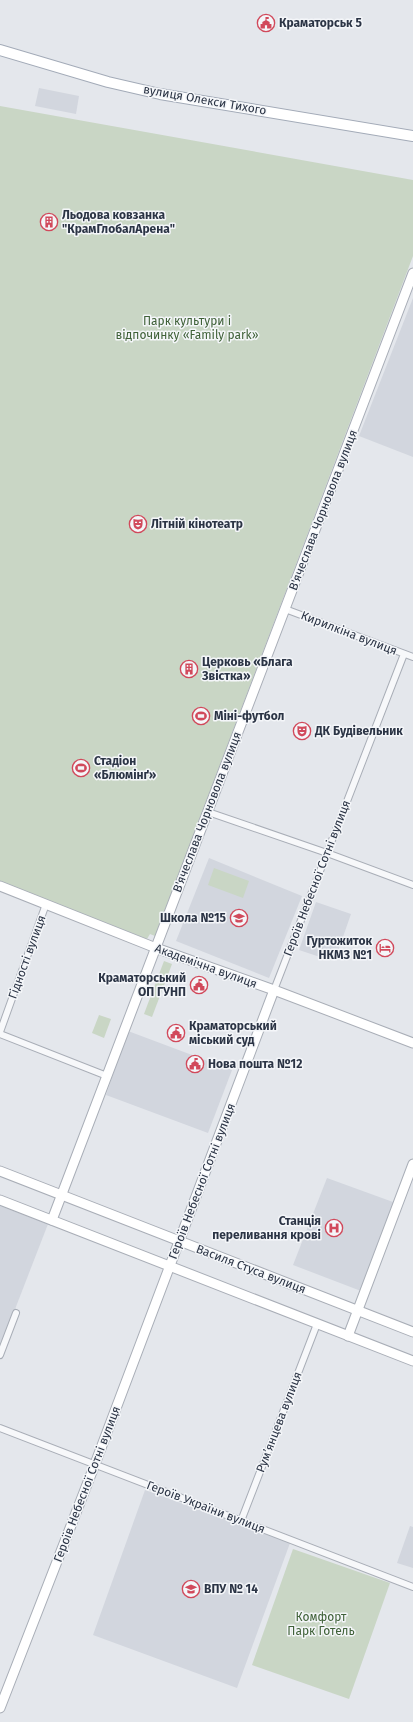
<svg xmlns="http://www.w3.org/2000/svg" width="413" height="1722" font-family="'Fira Sans',sans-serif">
<rect width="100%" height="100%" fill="#e4e7ec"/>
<g fill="#d2d6de">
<path d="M39 88 79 96 76 114 35 106Z"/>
<path d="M413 298V457L359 436Z"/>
<path d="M209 858 302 896 269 978 176 941Z"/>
<path d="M316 902 351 914 337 954 323 949 320 957 299 950Z"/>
<path d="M128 1031 232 1070 208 1133 106 1095Z"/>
<path d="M327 1178 393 1202 361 1291 293 1265Z"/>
<path d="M0 1206 48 1224 0 1348Z"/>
<path d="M145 1490 290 1543 237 1688 93 1635Z"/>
<path d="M410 1526 413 1527V1568L397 1563Z"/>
</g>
<g fill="#c9d6c5">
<path d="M0 106 413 180V256L155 936 150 934 147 939 0 882Z"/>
<path d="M214 868 249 881 243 898 208 885Z"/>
<path d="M164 961 172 964 152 1017 144 1014Z"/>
<path d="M99 1015 111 1019 104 1038 92 1033Z"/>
<path d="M293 1549 390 1583 349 1699 252 1665Z"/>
</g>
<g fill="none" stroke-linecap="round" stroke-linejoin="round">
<defs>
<g id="street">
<path d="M285 609 413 657"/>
<path d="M208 812 327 853 413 885"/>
<path d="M274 990 404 654"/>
<path d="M0 1032 46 904"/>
<path d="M0 1034 107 1076"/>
<path d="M0 1355 16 1313"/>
<path d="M0 1428 413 1587"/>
<path d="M241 1521 317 1324"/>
</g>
<g id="secondary">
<path d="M0 886 156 948 274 990 413 1043"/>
<path d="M0 1171 413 1332"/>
<path d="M0 1200 413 1361"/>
<path d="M52 1220 413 273"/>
<path d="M348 1336 413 1164"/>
<path d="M0 1708 95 1464 274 990"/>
</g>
<path id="primary" d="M0 50 108 82 160 94 413 136"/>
</defs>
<use href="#street" stroke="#a9aeb7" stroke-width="8"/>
<use href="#secondary" stroke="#a9aeb7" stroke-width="11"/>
<use href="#primary" stroke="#a3abb8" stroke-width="12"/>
<use href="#street" stroke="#f7f8fa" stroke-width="6"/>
<use href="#secondary" stroke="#fff" stroke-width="9"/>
<use href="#primary" stroke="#fff" stroke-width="10"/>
</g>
<defs>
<symbol id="civic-ring" viewBox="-11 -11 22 22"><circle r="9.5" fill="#f4f6f9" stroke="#d1495b" stroke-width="1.5"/><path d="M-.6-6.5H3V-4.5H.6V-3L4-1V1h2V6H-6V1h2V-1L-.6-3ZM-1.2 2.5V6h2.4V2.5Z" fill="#d1495b"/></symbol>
<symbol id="building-ring" viewBox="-11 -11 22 22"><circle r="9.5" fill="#f4f6f9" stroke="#d1495b" stroke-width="1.5"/><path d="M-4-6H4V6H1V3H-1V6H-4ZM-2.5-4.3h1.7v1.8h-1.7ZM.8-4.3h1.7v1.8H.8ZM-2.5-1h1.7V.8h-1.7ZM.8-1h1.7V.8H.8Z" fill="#d1495b"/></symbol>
<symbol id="theatre-ring" viewBox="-11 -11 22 22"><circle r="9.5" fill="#f4f6f9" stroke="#d1495b" stroke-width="1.5"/><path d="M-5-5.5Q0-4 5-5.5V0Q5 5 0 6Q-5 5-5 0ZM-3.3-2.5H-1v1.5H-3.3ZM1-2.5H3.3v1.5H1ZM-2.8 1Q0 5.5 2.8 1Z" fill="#d1495b"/></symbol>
<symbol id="stadium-ring" viewBox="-11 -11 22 22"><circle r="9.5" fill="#f4f6f9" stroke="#d1495b" stroke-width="1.5"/><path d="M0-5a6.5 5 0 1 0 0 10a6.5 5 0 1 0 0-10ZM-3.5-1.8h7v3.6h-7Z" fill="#d1495b"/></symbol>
<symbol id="school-ring" viewBox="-11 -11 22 22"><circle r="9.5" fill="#f4f6f9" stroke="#d1495b" stroke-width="1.5"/><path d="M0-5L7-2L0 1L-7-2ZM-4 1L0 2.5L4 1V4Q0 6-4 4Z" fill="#d1495b"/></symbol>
<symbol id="hotel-ring" viewBox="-11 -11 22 22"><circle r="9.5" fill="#f4f6f9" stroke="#d1495b" stroke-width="1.5"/><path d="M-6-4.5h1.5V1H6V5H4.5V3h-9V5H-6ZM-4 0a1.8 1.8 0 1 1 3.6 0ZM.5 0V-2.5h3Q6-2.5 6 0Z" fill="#d1495b"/></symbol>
<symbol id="hospital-ring" viewBox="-11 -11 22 22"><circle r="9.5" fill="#f4f6f9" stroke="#d1495b" stroke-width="1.5"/><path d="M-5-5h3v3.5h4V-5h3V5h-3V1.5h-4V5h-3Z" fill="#d1495b"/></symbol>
<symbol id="university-ring" viewBox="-11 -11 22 22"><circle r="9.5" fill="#f4f6f9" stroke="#d1495b" stroke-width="1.5"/><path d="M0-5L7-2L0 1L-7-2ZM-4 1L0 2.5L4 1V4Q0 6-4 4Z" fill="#d1495b"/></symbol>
</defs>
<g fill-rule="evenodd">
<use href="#civic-ring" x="256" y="13" width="20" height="20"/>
<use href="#building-ring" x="39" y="212" width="20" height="20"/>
<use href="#theatre-ring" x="128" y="514" width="20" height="20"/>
<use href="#building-ring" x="179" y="659" width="20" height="20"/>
<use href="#stadium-ring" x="191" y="706" width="20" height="20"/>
<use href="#theatre-ring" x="292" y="721" width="20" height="20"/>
<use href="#stadium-ring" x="71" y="758" width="20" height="20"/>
<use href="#school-ring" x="229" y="908" width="20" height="20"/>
<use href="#hotel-ring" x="375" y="938" width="20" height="20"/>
<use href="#civic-ring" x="189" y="975" width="20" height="20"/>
<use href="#civic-ring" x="166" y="1023" width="20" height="20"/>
<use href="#civic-ring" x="185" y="1054" width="20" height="20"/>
<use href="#hospital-ring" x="324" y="1218" width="20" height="20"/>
<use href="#university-ring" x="181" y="1579" width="20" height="20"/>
</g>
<g text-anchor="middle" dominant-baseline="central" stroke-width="3" stroke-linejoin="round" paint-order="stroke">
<g font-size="12" font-weight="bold" fill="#2b3445" stroke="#f4f6f9" text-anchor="start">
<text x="279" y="23">Краматорськ 5</text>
<text x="62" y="215">Льодова ковзанка<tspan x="62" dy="14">"КрамГлобалАрена"</tspan></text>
<text x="151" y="524">Літній кінотеатр</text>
<text x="202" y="662">Церковь «Блага<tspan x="202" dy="14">Звістка»</tspan></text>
<text x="214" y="716">Міні-футбол</text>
<text x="315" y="731">ДК Будівельник</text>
<text x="94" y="761">Стадіон<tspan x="94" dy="14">«Блюмінґ»</tspan></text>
<text x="226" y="918" text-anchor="end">Школа №15</text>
<text x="372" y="941" text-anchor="end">Гуртожиток<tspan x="372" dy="14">НКМЗ №1</tspan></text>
<text x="186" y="978" text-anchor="end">Краматорський<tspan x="186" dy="14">ОП ГУНП</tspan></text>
<text x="189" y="1026">Краматорський<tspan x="189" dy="14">міський суд</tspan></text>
<text x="208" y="1064">Нова пошта №12</text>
<text x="321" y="1221" text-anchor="end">Станція<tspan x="321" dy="14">переливання крові</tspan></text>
<text x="204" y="1589">ВПУ № 14</text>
</g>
<g font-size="12" fill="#2b3445" stroke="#f4f6f9">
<text transform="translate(205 100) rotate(10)">вулиця Олекси Тихого</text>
<text transform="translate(323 510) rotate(-69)">В'ячеслава Чорновола вулиця</text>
<text transform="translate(349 633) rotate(21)">Кирилкіна вулиця</text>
<text transform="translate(207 812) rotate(-69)">В'ячеслава Чорновола вулиця</text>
<text transform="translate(317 878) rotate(-69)">Героїв Небесної Сотні вулиця</text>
<text transform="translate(27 957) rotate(-70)">Гідності вулиця</text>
<text transform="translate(206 966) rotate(20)">Академічна вулиця</text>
<text transform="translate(202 1181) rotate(-69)">Героїв Небесної Сотні вулиця</text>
<text transform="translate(251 1269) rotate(21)">Василя Стуса вулиця</text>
<text transform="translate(279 1422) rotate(-69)">Рум’янцева вулиця</text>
<text transform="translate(87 1484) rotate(-69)">Героїв Небесної Сотні вулиця</text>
<text transform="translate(206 1507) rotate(21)">Героїв України вулиця</text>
</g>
<g font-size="12" fill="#3f6138" stroke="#f4f6f9">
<text x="187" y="321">Парк культури і<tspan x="187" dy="14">відпочинку «Family park»</tspan></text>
<text x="321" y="1617">Комфорт<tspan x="321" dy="14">Парк Готель</tspan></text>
</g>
</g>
</svg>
